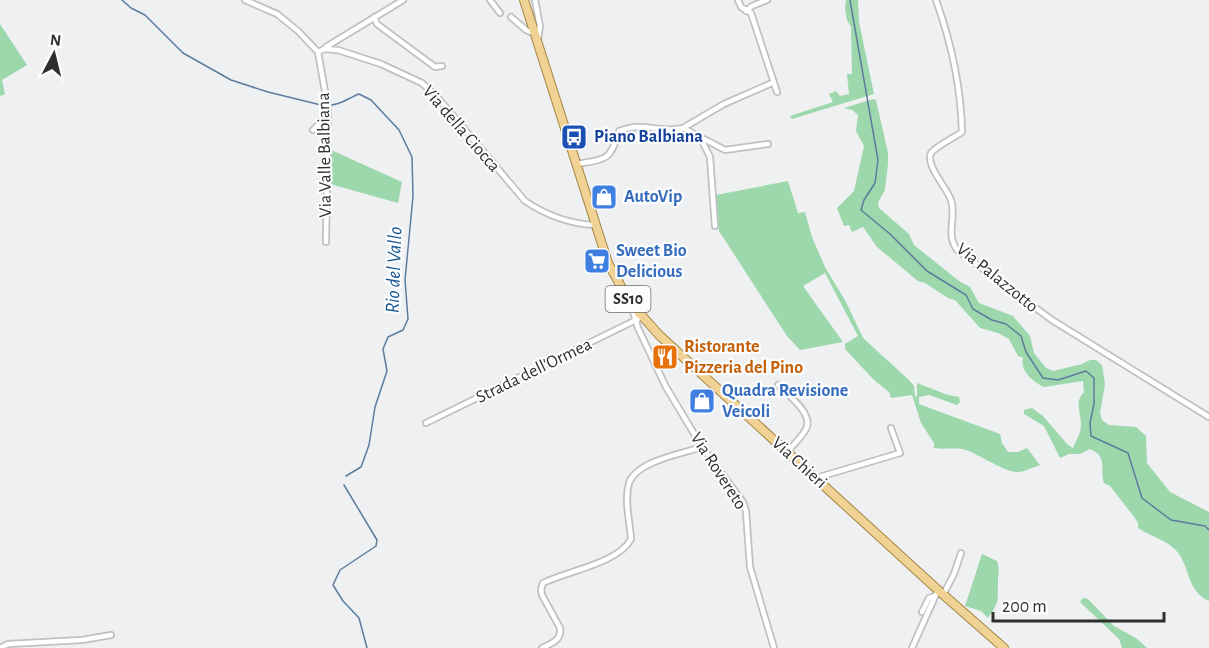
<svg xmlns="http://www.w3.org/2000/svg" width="1209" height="648" font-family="'Alegreya Sans',sans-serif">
<rect width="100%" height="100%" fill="#eef0f2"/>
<g fill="#9dd8ac">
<path d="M846 0H858L859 22 874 94 792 119 790 116 833 102 829 94 836 91 840 96 849 94 847 74H852L851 27 847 20 845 9Z"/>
<path d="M0 24 27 65 2 80 5 94 0 96Z"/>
<path d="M873 99 876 100 888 153V164L885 190 878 202 879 208 909 234 914 245 959 281 970 287 979 303 1013 316 1030 336 1034 353 1046 368 1053 371 1082 364 1090 360H1096L1102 365 1105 384 1100 413 1102 420 1109 425 1136 427 1146 436 1147 463 1170 492 1209 512V601C1188 592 1190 570 1179 554 1169 540 1151 537 1138 528V523L1135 518 1110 486 1104 483C1099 470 1109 457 1090 449L1080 454H1069L1060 458 1044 426 1024 414V410L1032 408 1043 416 1068 445 1073 448C1076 441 1081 433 1081 425 1081 413 1074 402 1084 392L1083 381 1044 387C1033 382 1020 371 1023 358L1018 356 1009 339 998 333 980 328 955 300 948 298 925 283 918 281 877 247 863 227 852 232 849 225 844 226 837 208 854 191 864 146 856 131 858 115 852 110 844 108Z"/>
<path d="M331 150 402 182 398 203 330 184Z"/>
<path d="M788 181 798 213 805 212 812 237 825 267 846 302 863 338 909 380 914 386 915 396 917 397V383L948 395 959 397 960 402 957 405 929 395 919 397V404L1000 434 1002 443 1008 452H1018L1027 448 1040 465C1033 467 1024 472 1018 472 1006 473 980 455 966 450 956 447 945 450 934 448V443L921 423 912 395 891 398 889 392 874 380 845 349V344L858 336 825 273 803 286 843 342 800 350 787 336 719 231 716 195Z"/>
<path d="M982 554 997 561C1000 569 998 573 998 581 997 601 1001 600 988 618L981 611 965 606Z"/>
<path d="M1083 598 1088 599 1114 626 1136 638 1147 648H1122L1119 639 1080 602Z"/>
</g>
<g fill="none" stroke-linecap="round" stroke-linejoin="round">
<g stroke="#5d7c9d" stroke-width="1.5">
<path d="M122 0 131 8 145 15 183 53 231 80 268 92 325 106"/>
<path d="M850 0 878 160 875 183 864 200 861 210 890 234 927 271 966 295 973 309 992 320 1006 324 1021 336 1026 352 1043 378 1058 380 1086 371 1094 378V404L1090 423 1091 436 1128 453 1142 498 1171 520 1205 526 1209 530"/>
<path d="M330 105C341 105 348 98 359 94L371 100 399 130 412 157 413 196 405 280 408 319 403 330 388 337 383 349 387 371 375 407 369 445 361 467 346 476"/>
<path d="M344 485 377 540 376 546 340 570 333 585 343 601 359 618 367 648"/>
</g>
<defs>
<g id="minor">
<path d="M245 0 277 14 298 31 318 52 328 108 326 242"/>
<path d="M490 0 500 13"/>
<path d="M535 0 540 26 538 39"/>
<path d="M738 0 741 7 751 13 777 92"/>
<path d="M936 0C951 42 961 88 962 132 955 137 935 147 931 153 925 165 947 188 951 200 957 218 945 233 957 250L1052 320 1209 417"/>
<path d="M746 11 752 6 767 0"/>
<path d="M374 17 377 24 435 67 442 66"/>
<path d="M511 17 526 30 533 33"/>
<path d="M326 47 403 0"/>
<path d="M318 52 324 49 338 50 381 64 422 83 439 99 525 201C546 215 571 224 595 225"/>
<path d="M683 128 724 104 772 83"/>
<path d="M313 130 328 115"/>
<path d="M700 137 710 157 715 226"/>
<path d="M576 164C607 159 610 161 619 131 644 121 661 134 683 128L725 150 768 144"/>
<path d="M632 308 638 328 666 387 702 447 743 502 746 511 750 567 774 648"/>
<path d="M778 385C788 395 814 414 806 429 802 437 793 445 787 452"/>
<path d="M426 423 642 317"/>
<path d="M816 478 900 453 891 428"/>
<path d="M943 595 954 574 961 553"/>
<path d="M922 612 929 598 935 596"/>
<path d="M0 648 8 644 82 640 111 635"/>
<path d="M542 648C552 643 562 640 560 628L542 595 541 589 543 583C567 571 619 563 631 539 630 522 624 501 629 483 637 461 681 454 702 447"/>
<path d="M912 648 938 590"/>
</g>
<path id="primary" d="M524 0 608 263 629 301 659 335 938 590 1004 648"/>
</defs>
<use href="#minor" stroke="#bfc1c2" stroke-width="8"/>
<use href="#primary" stroke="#a58543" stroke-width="10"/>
<use href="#minor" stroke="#fff" stroke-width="4.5"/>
<use href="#primary" stroke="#f0d295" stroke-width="8"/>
</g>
<defs>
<symbol id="bus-square" viewBox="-11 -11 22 22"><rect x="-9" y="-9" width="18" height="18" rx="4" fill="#1a4fb4" stroke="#fcfdff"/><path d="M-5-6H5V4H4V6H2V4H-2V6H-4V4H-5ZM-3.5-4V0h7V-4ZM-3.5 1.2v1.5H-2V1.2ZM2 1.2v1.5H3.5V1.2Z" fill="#fff"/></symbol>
<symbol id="shop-square" viewBox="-11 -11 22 22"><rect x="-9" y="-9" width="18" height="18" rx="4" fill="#3f7fe0" stroke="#fcfdff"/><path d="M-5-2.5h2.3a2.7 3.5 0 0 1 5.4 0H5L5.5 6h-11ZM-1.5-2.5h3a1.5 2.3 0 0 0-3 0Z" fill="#fff"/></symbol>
<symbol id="supermarket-square" viewBox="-11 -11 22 22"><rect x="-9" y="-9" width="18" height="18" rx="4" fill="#3f7fe0" stroke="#fcfdff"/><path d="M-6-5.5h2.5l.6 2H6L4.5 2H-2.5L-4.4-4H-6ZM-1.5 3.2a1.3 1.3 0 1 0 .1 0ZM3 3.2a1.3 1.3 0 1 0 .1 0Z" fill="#fff"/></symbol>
<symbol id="restaurant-square" viewBox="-11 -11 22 22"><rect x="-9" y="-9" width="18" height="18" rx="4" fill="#e8710a" stroke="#fcfdff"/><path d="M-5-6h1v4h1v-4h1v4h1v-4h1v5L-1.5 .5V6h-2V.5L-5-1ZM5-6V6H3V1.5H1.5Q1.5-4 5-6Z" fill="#fff"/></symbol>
</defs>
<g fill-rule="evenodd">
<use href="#bus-square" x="559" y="122" width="30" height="30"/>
<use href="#shop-square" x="589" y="182" width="30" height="30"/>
<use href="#supermarket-square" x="582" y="246" width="30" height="30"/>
<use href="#restaurant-square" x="650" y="342" width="30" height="30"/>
<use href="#shop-square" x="687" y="386" width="30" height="30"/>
</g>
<g text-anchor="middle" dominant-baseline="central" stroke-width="4.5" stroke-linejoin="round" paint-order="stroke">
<rect fill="#fcfdff" stroke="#6b6c6d" stroke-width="1.5" x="605.5" y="286" width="45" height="26" rx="4.5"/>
<g font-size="16" font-weight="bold" fill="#2d2e2e">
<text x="628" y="299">SS10</text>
</g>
<g font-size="18" fill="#2d2e2e" stroke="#fcfdff">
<text transform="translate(461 129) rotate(49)">Via della Ciocca</text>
<text transform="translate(325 155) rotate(-91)">Via Valle Balbiana</text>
<text transform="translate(997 278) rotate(39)">Via Palazzotto</text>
<text transform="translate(534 371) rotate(-26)">Strada dell'Ormea</text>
<text transform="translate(799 463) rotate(42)">Via Chieri</text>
<text transform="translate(718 471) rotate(57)">Via Rovereto</text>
</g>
<g font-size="18" font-weight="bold" fill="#164399" stroke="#fcfdff" text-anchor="start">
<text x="594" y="137">Piano Balbiana</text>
</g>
<g font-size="18" font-weight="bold" fill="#366cbe" stroke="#fcfdff" text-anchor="start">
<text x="624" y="197">AutoVip</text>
<text x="616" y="251">Sweet Bio<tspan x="616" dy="21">Delicious</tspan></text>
<text x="722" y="391">Quadra Revisione<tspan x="722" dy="21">Veicoli</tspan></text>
</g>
<g font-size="18" font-weight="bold" fill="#c56008" stroke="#fcfdff" text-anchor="start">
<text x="684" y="347">Ristorante<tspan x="684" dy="21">Pizzeria del Pino</tspan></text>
</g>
<g font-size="20" font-style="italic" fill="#145490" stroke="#fcfdff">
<text transform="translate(394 270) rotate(-88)">Rio del Vallo</text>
</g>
</g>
<g transform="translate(54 54) rotate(7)" stroke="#fcfdff" stroke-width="4.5" paint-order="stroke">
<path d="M0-4.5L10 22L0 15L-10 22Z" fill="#2d2e2e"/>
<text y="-9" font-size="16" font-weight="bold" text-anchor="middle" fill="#2d2e2e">N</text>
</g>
<path d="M993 612v9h171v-9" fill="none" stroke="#2d2e2e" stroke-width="3"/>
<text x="1002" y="612" font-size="18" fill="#2d2e2e" stroke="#fcfdff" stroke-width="4.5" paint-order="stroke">200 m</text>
</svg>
